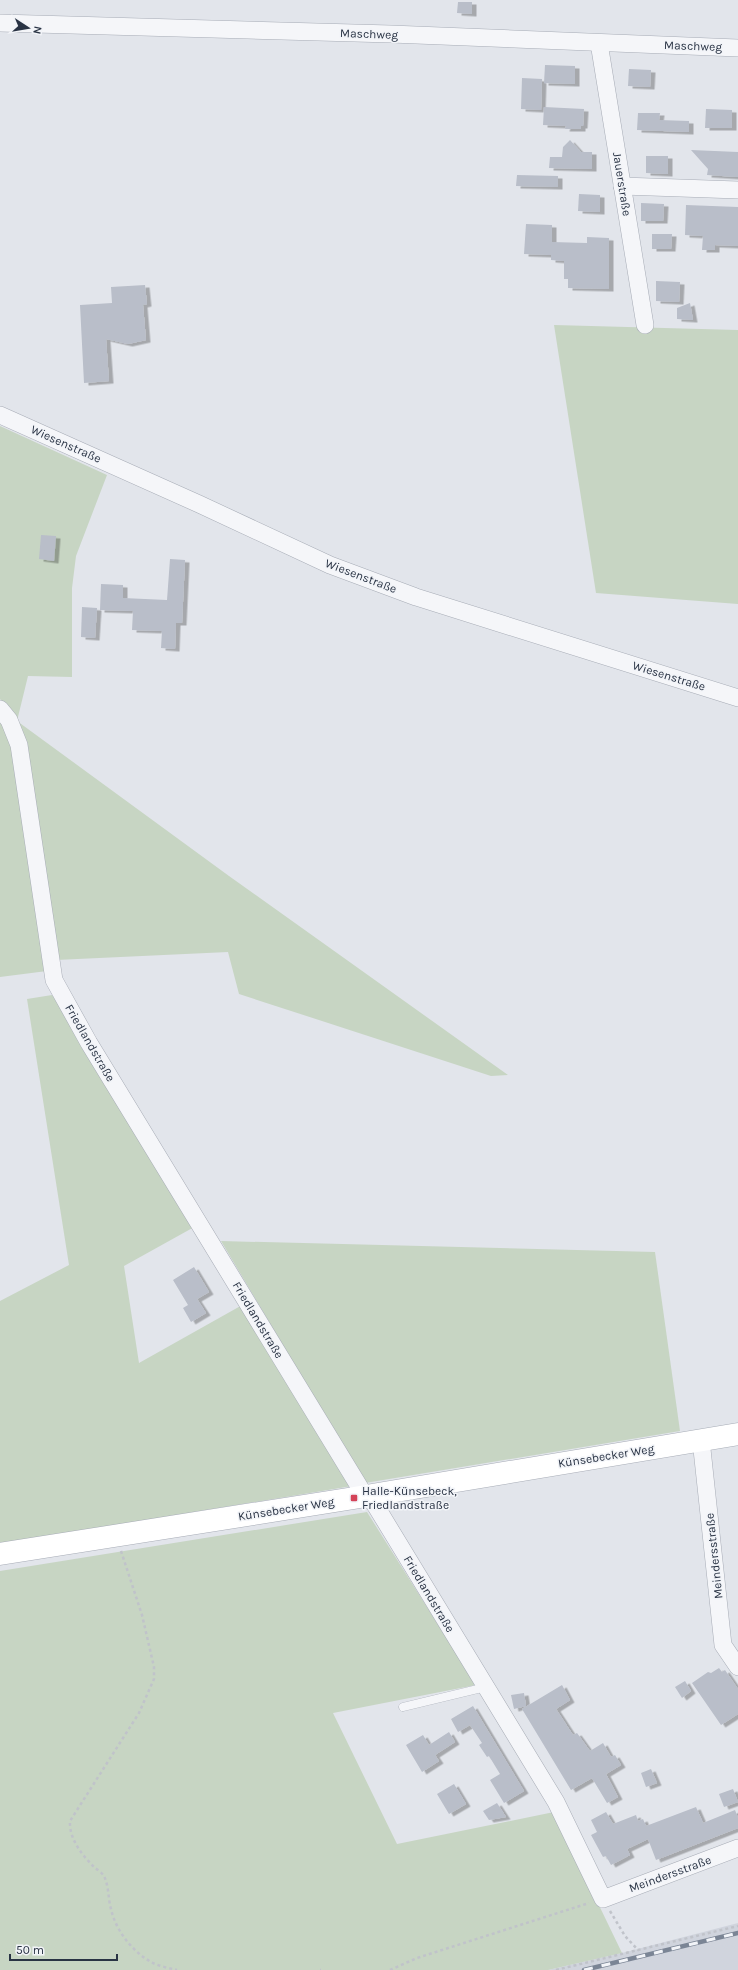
<svg xmlns="http://www.w3.org/2000/svg" width="738" height="1970" font-family="Karla,sans-serif">
<defs>
<filter id="shadow"><feDropShadow dx="4.5" dy="2.5" stdDeviation="0" flood-color="#0004"/></filter>
</defs>
<rect width="100%" height="100%" fill="#e2e5eb"/>
<path fill="#d0d4dd" d="M738 1923V1970H548L622 1953Z"/>
<g fill="#c7d5c3">
<path d="M554 325 738 330V604L596 593Z"/>
<path d="M0 426 107 475 76 556 72 588V677L28 676 17 721 229 876 508 1075 491 1076 239 994 228 952 56 960 17 721 0 699Z"/>
<path d="M0 720 11 739 47 971 0 977Z"/>
<path d="M52 995 89 1043 196 1226 124 1266 139 1363 244 1304 352 1486 0 1544V1301L69 1265 27 999Z"/>
<path d="M221 1241 655 1252 680 1431 365 1483Z"/>
<path d="M367 1512 476 1685 333 1713 397 1844 554 1812 622 1953 548 1970H0V1571Z"/>
</g>
<g fill="#b9bec9" filter="url(#shadow)">
<path d="M458 2H472V14L457 13Z"/>
<path d="M545 65 575 66V84L544 83Z"/>
<path d="M629 69 651 70 650 87 628 86Z"/>
<path d="M522 78 542 79 541 110 521 109Z"/>
<path d="M544 107 584 109 583 126H581V129H565L566 126 543 125Z"/>
<path d="M706 109 732 110V128H705Z"/>
<path d="M638 113H660L659 120 689 121V132L637 130Z"/>
<path d="M570 140 581 152H592V169L549 168 550 157H562L563 147Z"/>
<path d="M691 150 738 152V177L707 175 708 169Z"/>
<path d="M646 156H668V174L646 173Z"/>
<path d="M517 175 558 176V187L516 186Z"/>
<path d="M579 194 600 195V212L578 211Z"/>
<path d="M641 203 664 204 663 221H641Z"/>
<path d="M686 205 738 207V246L715 245V250H702L703 236 685 235Z"/>
<path d="M526 224 552 225V242L587 243V237L609 238V289L568 288V279H564V261L551 260V255L524 254Z"/>
<path d="M652 234H672L671 249H652Z"/>
<path d="M656 281 680 282 679 302 656 301Z"/>
<path d="M145 285 147 304 143 305 146 340 128 344 106 339 109 381 84 383 80 305 112 303 111 287Z"/>
<path d="M690 303 693 320 677 319V308Z"/>
<path d="M41 535 56 536 54 561 39 559Z"/>
<path d="M170 559 185 560 182 623H176L175 649 161 648 162 631 132 630 133 611 100 610 101 584 123 585V598L167 600Z"/>
<path d="M82 607 97 608 95 638 81 637Z"/>
<path d="M194 1267 209 1292 197 1299 206 1313 191 1322 183 1308 188 1305 173 1280Z"/>
<path d="M719 1668 722 1672 725 1670 738 1689V1714L721 1725 692 1683 708 1672 711 1673Z"/>
<path d="M685 1681 691 1691 682 1698 675 1687Z"/>
<path d="M562 1685 570 1700 556 1709 573 1735 577 1733 590 1751 603 1743 611 1757 615 1755 621 1765 606 1774 618 1797 607 1803 592 1778 571 1790 522 1709Z"/>
<path d="M524 1693 526 1706 514 1709 511 1695Z"/>
<path d="M473 1706 524 1791 504 1803 490 1780 500 1774 489 1756 487 1757 479 1745 482 1743 470 1725 458 1732 451 1719Z"/>
<path d="M449 1732 455 1742 435 1755 439 1761 422 1772 406 1745 423 1735 429 1745Z"/>
<path d="M651 1769 657 1783 646 1787 641 1773Z"/>
<path d="M454 1784 466 1804 449 1814 437 1794Z"/>
<path d="M733 1789 738 1802 724 1807 719 1794Z"/>
<path d="M497 1803 506 1817 489 1820 483 1811Z"/>
<path d="M696 1807 703 1823 735 1810 738 1818V1828L656 1860 648 1839 627 1849 630 1855 611 1865 606 1856 603 1857 591 1835 597 1832 591 1820 606 1812 613 1824 636 1815 638 1821 643 1819 646 1826Z"/>
</g>
<g fill="none" stroke-linecap="round" stroke-linejoin="round">
<defs>
<path id="lane" d="M403 1707 486 1687"/>
<g id="street">
<path d="M0 23 391 34 738 48"/>
<path d="M599 43 645 325"/>
<path d="M622 186 738 190"/>
<path d="M0 415 199 504 330 565 416 597 738 698"/>
<path d="M0 709 9 720 19 745 54 980 89 1043 365 1496 374 1503 556 1802 603 1899 738 1848"/>
<path d="M701 1440 723 1645 738 1667"/>
</g>
<path id="secondary" d="M0 1554 354 1498 738 1434"/>
</defs>
<use href="#lane" stroke="#a7acb6" stroke-width="9"/>
<use href="#street" stroke="#a7acb6" stroke-width="18"/>
<use href="#secondary" stroke="#a7acb6" stroke-width="23"/>
<g stroke="#c0c3ca" stroke-width="2.5" stroke-dasharray="3 3" stroke-linecap="butt">
<path d="M121 1551 142 1615 154 1667V1679L139 1713 70 1821C69 1839 82 1855 95 1868 98 1870 102 1873 104 1876 109 1886 108 1899 111 1909 116 1931 132 1951 151 1962 158 1966 169 1968 177 1970"/>
<path d="M610 1911 625 1936 638 1950 738 1926"/>
<path d="M320 1970H321"/>
<path d="M390 1970 417 1958 589 1903"/>
<path d="M556 1970 638 1950"/>
</g>
<use href="#lane" stroke="#f5f6f9" stroke-width="8"/>
<use href="#street" stroke="#f5f6f9" stroke-width="17"/>
<use href="#secondary" stroke="#fff" stroke-width="22"/>
<defs>
<path id="rail" d="M584 1970 738 1933"/>
</defs>
<use href="#rail" stroke="#7b8595" stroke-width="4.5"/>
<use href="#rail" stroke="#f2f4f8" stroke-width="3" stroke-dasharray="9" stroke-linecap="butt"/>
</g>
<rect fill="#d44358" stroke="#f2f4f8" stroke-width="1.5" x="350" y="1494" width="8" height="8" rx="2"/>
<g text-anchor="middle" dominant-baseline="central" stroke-width="3" stroke-linejoin="round" paint-order="stroke">
<g font-size="12" fill="#293344" stroke="#f2f4f8">
<text transform="translate(369 34) rotate(2)">Maschweg</text>
<text transform="translate(693 46) rotate(2)">Maschweg</text>
<text transform="translate(622 184) rotate(81)">Jauerstraße</text>
<text transform="translate(66 444) rotate(24)">Wiesenstraße</text>
<text transform="translate(361 576) rotate(21)">Wiesenstraße</text>
<text transform="translate(669 676) rotate(17)">Wiesenstraße</text>
<text transform="translate(90 1043) rotate(60)">Friedlandstraße</text>
<text transform="translate(258 1320) rotate(59)">Friedlandstraße</text>
<text transform="translate(606 1456) rotate(-9)">Künsebecker Weg</text>
<text transform="translate(286 1509) rotate(-9)">Künsebecker Weg</text>
<text transform="translate(714 1556) rotate(-96)">Meindersstraße</text>
<text transform="translate(429 1594) rotate(59)">Friedlandstraße</text>
<text transform="translate(670 1874) rotate(-20)">Meindersstraße</text>
</g>
<g font-size="12" fill="#293344" stroke="#f2f4f8" text-anchor="start">
<text x="362" y="1491">Halle-Künsebeck,<tspan x="362" dy="14">Friedlandstraße</tspan></text>
</g>
</g>
<g transform="translate(28 28) rotate(102)" stroke="#f2f4f8" stroke-width="3" paint-order="stroke">
<path d="M0-3L7 15L0 10L-7 15Z" fill="#293344"/>
<text y="-6" font-size="11" font-weight="bold" text-anchor="middle" fill="#293344">N</text>
</g>
<path d="M10 1954v6h107v-6" fill="none" stroke="#293344" stroke-width="2"/>
<text x="16" y="1954" font-size="12" fill="#293344" stroke="#f2f4f8" stroke-width="3" paint-order="stroke">50 m</text>
</svg>
